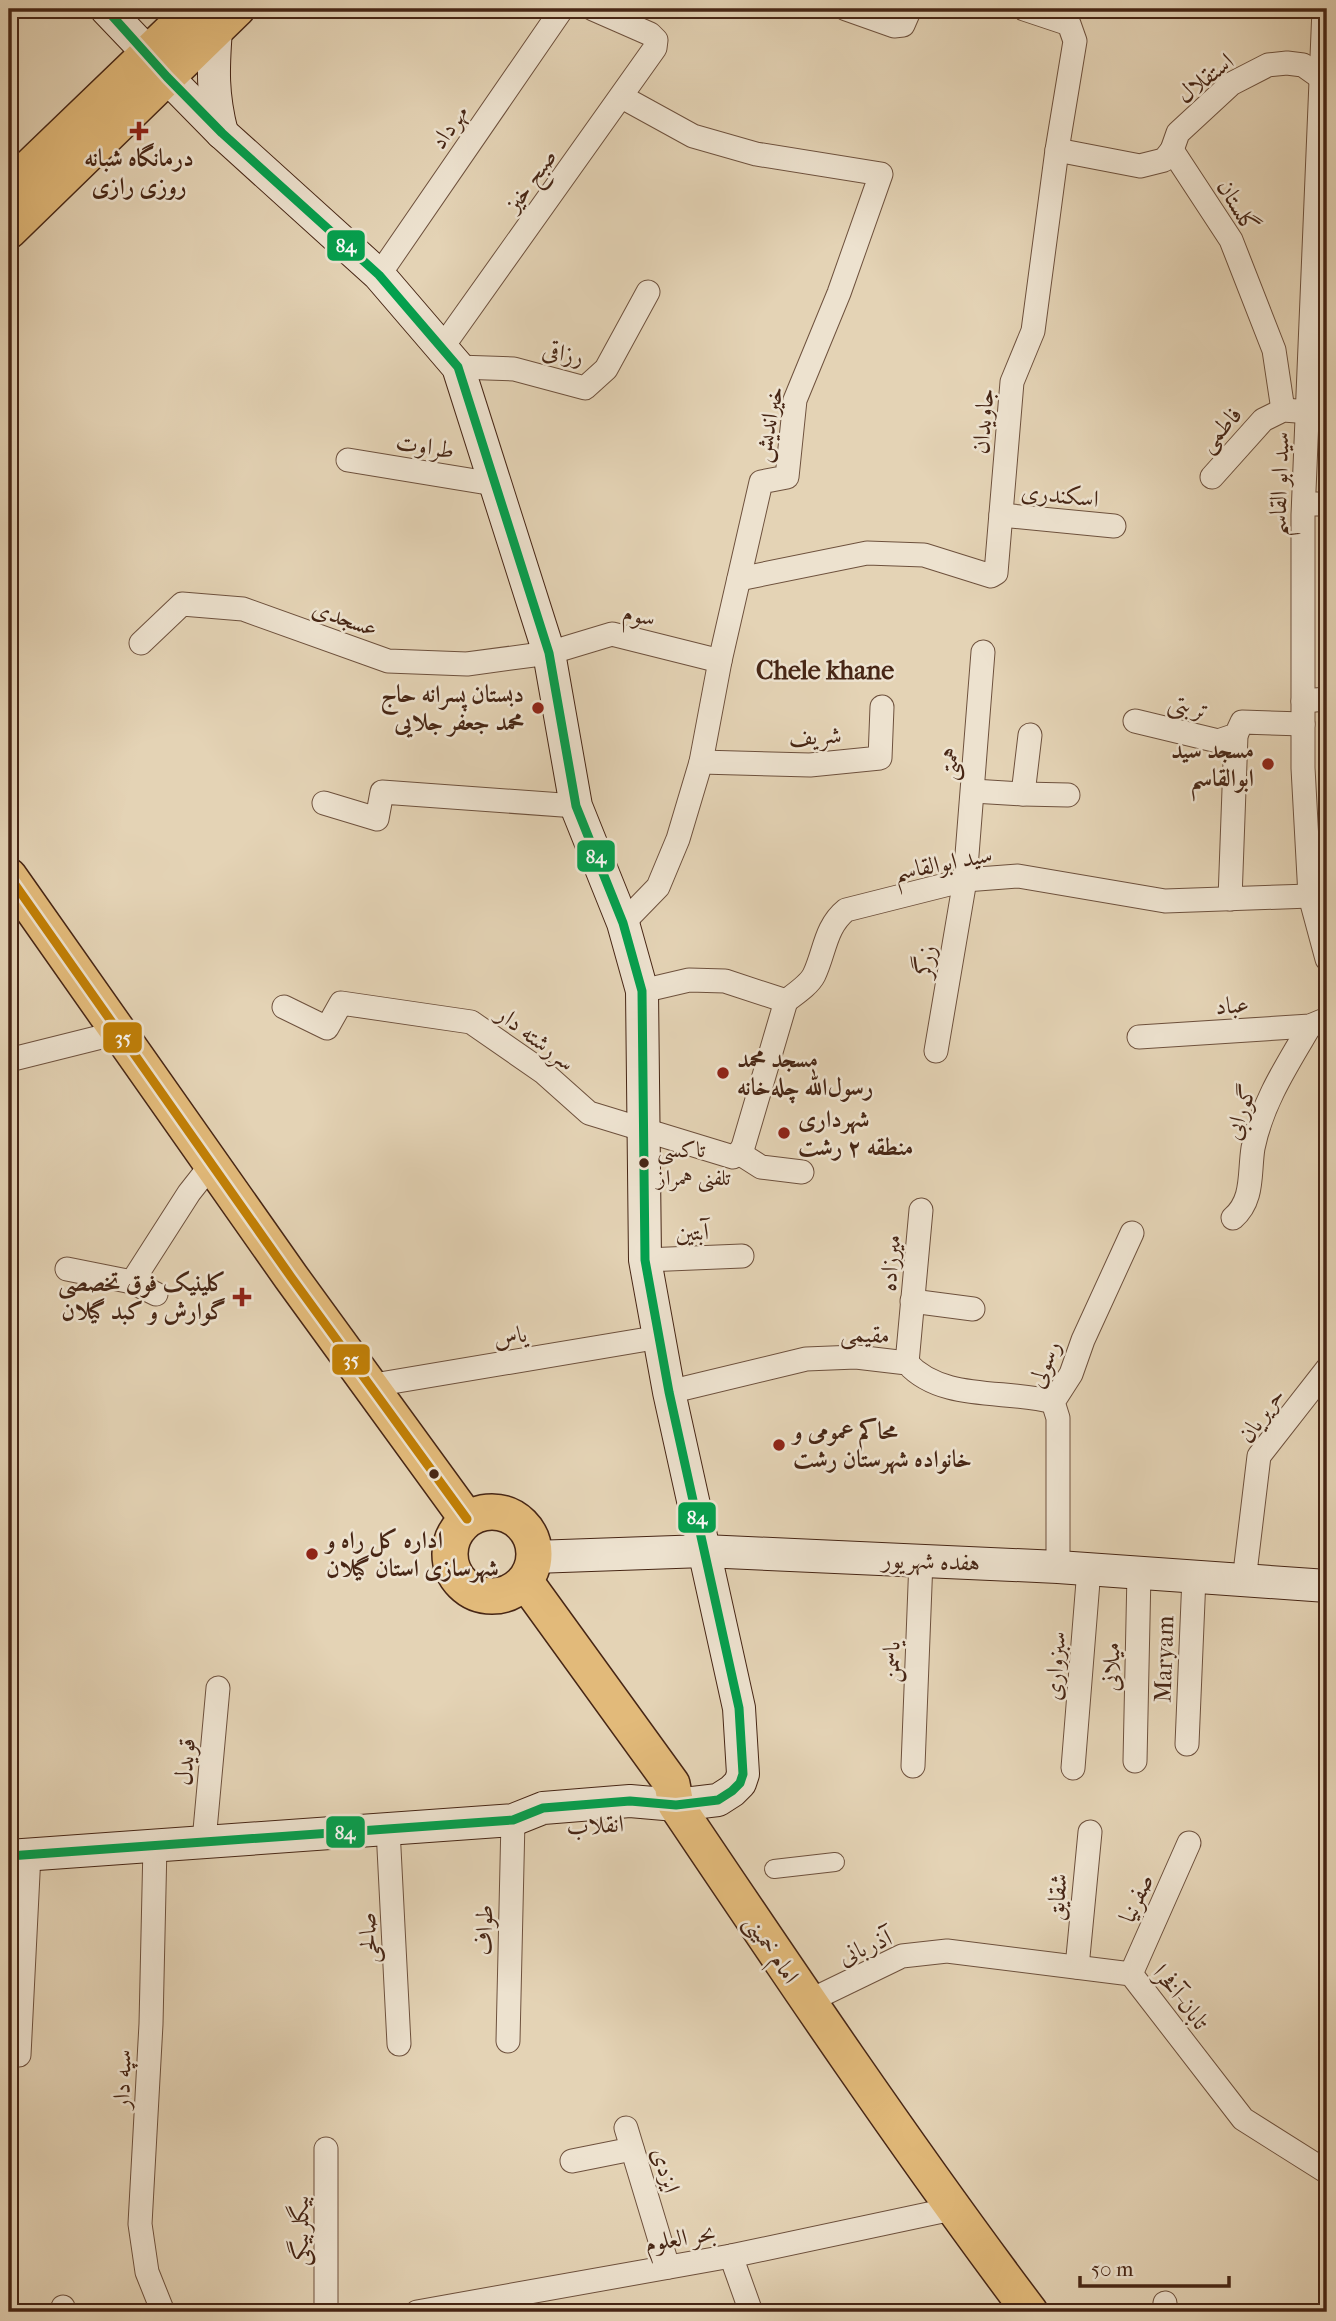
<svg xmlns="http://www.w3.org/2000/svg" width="1336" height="2321" font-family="'IM FELL French Canon',Amiri,serif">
<rect width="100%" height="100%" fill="#e4d3b5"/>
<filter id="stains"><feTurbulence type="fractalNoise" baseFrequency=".00286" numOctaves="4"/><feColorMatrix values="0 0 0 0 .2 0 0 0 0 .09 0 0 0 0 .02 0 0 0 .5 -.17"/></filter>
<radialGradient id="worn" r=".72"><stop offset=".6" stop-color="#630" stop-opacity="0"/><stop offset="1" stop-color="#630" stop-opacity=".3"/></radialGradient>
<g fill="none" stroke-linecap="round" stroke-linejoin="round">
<defs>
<path id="pedestrian" d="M774 1869 835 1862"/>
<g id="minor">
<path d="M846 9 894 26 903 25 910 9"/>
<path d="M1324 9 1303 515V768L1310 896 1327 959"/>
<path d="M622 97 693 136 756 154 881 174 839 293 795 400 787 477 761 482 720 661 701 762 678 839 658 887 623 923"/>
<path d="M1057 150 1140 166 1164 160 1172 150 1231 240 1274 350 1283 410"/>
<path d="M1172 150 1178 133 1231 84 1268 65 1287 63 1303 65 1327 82"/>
<path d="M379 275 562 9"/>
<path d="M441 349 655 48 656 40 650 34 593 9"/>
<path d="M458 367 514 369 585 388 606 369 648 292"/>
<path d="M348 460 494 484"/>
<path d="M1212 477 1263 420 1283 410 1297 411"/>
<path d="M1304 504H1327"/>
<path d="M1001 515 1114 526"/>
<path d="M739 579 867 553 924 555 991 576 996 573 1012 382 1033 331 1057 150 1075 41 1069 24 1024 9"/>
<path d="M141 643 182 604 243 609 388 661 467 664 549 653 612 634 720 661"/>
<path d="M1303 701 1327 699"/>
<path d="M1135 721 1218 741 1236 735 1242 722 1303 724"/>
<path d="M701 762 810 765 880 758 882 707"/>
<path d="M973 791 1023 794 1030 735"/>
<path d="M1023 794 1068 795"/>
<path d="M324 803 377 819 382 792 576 806"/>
<path d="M1230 899 1236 735"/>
<path d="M642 991 689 980 725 981 786 1001"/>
<path d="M786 1001C795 994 809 985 814 975 825 952 825 927 846 910L965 880 1018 876 1165 901 1310 896"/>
<path d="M284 1007 327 1028 341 1003 471 1022 543 1072 589 1113 733 1157 739 1153"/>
<path d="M1139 1037 1310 1026 1327 1019"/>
<path d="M936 1051 965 880 983 652"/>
<path d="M9 1060 101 1037"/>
<path d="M739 1153 743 1147 786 1001"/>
<path d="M739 1153 761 1167 802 1172"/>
<path d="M1233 1218C1254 1200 1249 1173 1253 1148 1262 1103 1287 1065 1310 1026"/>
<path d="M645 1260 742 1256"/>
<path d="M67 1269 132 1282 156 1294"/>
<path d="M132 1282 189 1193 211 1165"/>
<path d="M912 1301 973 1309"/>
<path d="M907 1363 921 1210"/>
<path d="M368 1386 660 1337"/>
<path d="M669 1392 806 1359 856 1357 907 1363C942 1402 1007 1389 1053 1402"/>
<path d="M1058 1567V1418L1053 1402 1071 1374 1083 1340 1132 1233"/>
<path d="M1244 1581 1259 1456 1327 1369"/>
<path d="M1187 1744 1194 1577"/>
<path d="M1135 1761 1139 1573"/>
<path d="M913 1766 921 1560"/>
<path d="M1073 1768 1089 1569"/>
<path d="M388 1829 399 2044"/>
<path d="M204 1841 218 1688"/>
<path d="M155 1845 151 2024 140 2224 147 2272 163 2312"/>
<path d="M1077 1967 1090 1832"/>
<path d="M1131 1974 1189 1843"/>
<path d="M807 2002 902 1956 947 1951 1131 1974 1243 2119 1327 2172"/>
<path d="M508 2041 513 1820"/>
<path d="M19 2055 29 1854"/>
<path d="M626 2128 668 2267"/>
<path d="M326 2149V2312"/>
<path d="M572 2161 632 2149"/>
<path d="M731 2256 751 2312"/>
<path d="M63 2307 64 2312"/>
<path d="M417 2312 731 2256 952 2209"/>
<path d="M1164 2312 1165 2303"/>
</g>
<g id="secondary">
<path d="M106 9 148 53"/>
<path d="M216 29C213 69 212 94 222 133"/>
<path d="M534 1557 704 1551 1058 1567 1327 1586"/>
<path d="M9 1856 513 1820 543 1808 630 1801 676 1805 718 1800 732 1791 740 1783 743 1774 739 1708 669 1392 645 1260 642 991 623 923 576 806 549 653 458 367 379 275 222 133 167 77"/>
</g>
<g id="primary">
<path d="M9 187 194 9"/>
<path d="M9 231 237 9"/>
<path d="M9 876 291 1277 467 1519"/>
<circle cx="492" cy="1554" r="42"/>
<path d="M525 1581 672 1784 676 1805C791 1976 906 2147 1030 2312"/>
</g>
</defs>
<use href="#pedestrian" stroke="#6e513d" stroke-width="20"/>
<use href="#minor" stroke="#6e513d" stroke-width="25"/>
<use href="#secondary" stroke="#472615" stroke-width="34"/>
<use href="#primary" stroke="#472615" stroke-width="38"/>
<use href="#pedestrian" stroke="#ede2cf" stroke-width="18"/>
<use href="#minor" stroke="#ede2cf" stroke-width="23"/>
<use href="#secondary" stroke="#ede2cf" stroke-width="32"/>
<use href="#primary" stroke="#e2ba7a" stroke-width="35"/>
<defs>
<path id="bus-1" d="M9 876 291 1277 467 1519"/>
<path id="bus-2" d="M9 1856 513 1820 543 1808 630 1801 676 1805 718 1800 732 1791 740 1783 743 1774 739 1708 669 1392 645 1260 642 991 623 923 576 806 549 653 458 367 379 275 222 133 167 77 106 9"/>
</defs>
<use href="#bus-1" stroke="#ede2cf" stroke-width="14"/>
<use href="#bus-2" stroke="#ede2cf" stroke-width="14"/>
<use href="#bus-1" stroke="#c28006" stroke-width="9"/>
<use href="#bus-2" stroke="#04a04e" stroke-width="9"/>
</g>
<g fill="#8f2418" stroke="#ede2cf" stroke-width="2.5">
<path d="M135.5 120.5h7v7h7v7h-7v7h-7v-7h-7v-7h7z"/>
<circle cx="538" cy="708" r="7"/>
<circle cx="1268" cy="764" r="7"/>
<circle cx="723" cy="1073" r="7"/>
<circle cx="784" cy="1133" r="7"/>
<path d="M238.5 1286.5h7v7h7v7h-7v7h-7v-7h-7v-7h7z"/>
<circle cx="779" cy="1445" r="7"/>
<circle cx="312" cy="1554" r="7"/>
</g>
<g fill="#472615" stroke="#ede2cf" stroke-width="2.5">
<circle cx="644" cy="1163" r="6"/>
<circle cx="434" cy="1474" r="6"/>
</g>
<g text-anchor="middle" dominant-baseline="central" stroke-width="5" stroke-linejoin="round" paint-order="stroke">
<g font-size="22" fill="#472615" stroke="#ede2cf" text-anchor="start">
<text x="657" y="1150">تاکسی<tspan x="657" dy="28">تلفنی همراز</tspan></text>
</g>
<g font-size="24" fill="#472615" stroke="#ede2cf">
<text transform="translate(1205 78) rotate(-38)">استقلال</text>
<text transform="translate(449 127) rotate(-55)">مهرداد</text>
<text transform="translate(530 180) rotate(-54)">صبح خیز</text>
<text transform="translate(1238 206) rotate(59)">گلستان</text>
<text transform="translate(563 353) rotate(11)">رزاقی</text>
<text transform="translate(983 421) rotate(-85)">جاویدان</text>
<text transform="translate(768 424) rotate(-79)">خیراندیش</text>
<text transform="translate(1220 429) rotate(-47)">فاطمی</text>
<text transform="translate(425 446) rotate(9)">طراوت</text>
<text transform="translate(1279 484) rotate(-88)">سید ابو القاسم</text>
<text transform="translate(1060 495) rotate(6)">اسکندری</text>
<text transform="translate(639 615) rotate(11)">سوم</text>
<text transform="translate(345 618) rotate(19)">عسجدی</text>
<text transform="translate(1188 707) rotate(13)">تربتی</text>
<text transform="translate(815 736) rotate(-3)">شریف</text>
<text transform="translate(949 764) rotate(-86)">همتی</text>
<text transform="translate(943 863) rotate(-11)">سید ابوالقاسم</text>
<text transform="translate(925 961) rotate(-80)">زرگر</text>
<text transform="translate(1232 1005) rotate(-4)">عباد</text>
<text transform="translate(536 1038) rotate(37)">سررشته دار</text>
<text transform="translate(1240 1112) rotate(-72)">گورابی</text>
<text transform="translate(692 1232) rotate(-3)">آبتین</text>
<text transform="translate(890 1263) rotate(-85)">میرزاده</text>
<text transform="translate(865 1334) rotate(3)">مقیمی</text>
<text transform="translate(510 1336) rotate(-10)">یاس</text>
<text transform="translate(1044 1364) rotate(-67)">رسولی</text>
<text transform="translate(1261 1415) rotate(-55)">حریریان</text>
<text transform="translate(931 1561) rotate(2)">هفده شهریور</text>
<text transform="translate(1164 1659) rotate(-88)">Maryam</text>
<text transform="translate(891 1662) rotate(-88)">یاسمن</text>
<text transform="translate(1055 1666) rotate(-86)">سبزواری</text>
<text transform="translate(1111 1667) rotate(-89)">میلانی</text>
<text transform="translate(185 1762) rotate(-85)">قویدل</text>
<text transform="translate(595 1825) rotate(-3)">انقلاب</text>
<text transform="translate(1057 1897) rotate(-85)">شقایق</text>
<text transform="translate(1136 1898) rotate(-66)">صفرنیا</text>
<text transform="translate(484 1930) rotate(-89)">طواف</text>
<text transform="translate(368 1938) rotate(-93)">صالحی</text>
<text transform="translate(865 1947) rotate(-23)">آذربانی</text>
<text transform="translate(772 1949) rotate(56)">امام خمینی</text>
<text transform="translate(1181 1997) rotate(52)">تابان-آفخرا</text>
<text transform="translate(122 2079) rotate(-88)">سپه دار</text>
<text transform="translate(666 2170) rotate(73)">ایزدی</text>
<text transform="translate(300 2231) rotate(-90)">بیگلربیگی</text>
<text transform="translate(680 2238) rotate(-10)">بحر العلوم</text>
</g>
<g font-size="24" font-weight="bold" fill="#472615" stroke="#ede2cf" text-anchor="start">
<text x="139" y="158" text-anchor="middle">درمانگاه شبانه<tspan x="139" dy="28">روزی رازی</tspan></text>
<text x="524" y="694" text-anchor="end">دبستان پسرانه حاج<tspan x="524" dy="28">محمد جعفر جلایی</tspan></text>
<text x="1254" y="750" text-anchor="end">مسجد سید<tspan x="1254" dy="28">ابوالقاسم</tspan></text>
<text x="737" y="1059">مسجد محمد<tspan x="737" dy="28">رسول‌‌الله چله‌خانه</tspan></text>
<text x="798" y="1119">شهرداری<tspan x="798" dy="28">منطقه ۲ رشت</tspan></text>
<text x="226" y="1283" text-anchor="end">کلینیک فوق تخصصی<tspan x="226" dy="28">گوارش و کبد گیلان</tspan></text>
<text x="793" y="1431">محاکم عمومی و<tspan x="793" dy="28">خانواده شهرستان رشت</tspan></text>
<text x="326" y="1540">اداره کل راه و<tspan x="326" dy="28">شهرسازی استان گیلان</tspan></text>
</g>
<g font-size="26" font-weight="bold" fill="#472615" stroke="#ede2cf">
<text x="825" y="670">Chele khane</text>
</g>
</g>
<g stroke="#ede2cf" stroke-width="2.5">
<rect x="326" y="229" width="40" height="33" rx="7" fill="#04a04e"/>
<rect x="576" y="839" width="40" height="34" rx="7" fill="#04a04e"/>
<rect x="102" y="1021" width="41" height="33" rx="7" fill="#c28006"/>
<rect x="331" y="1343" width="40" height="33" rx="7" fill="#c28006"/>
<rect x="677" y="1501" width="40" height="33" rx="7" fill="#04a04e"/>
<rect x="325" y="1815" width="41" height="34" rx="7" fill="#04a04e"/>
</g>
<g font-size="19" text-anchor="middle" font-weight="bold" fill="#fff">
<text x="346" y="252">84</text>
<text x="596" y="863">84</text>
<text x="123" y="1044">35</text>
<text x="351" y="1366">35</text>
<text x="697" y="1524">84</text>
<text x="345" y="1839">84</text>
</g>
<rect width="1336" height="2321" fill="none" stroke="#e4d3b5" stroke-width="35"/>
<rect x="10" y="10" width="1315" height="2300" fill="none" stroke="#472615" stroke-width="3.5"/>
<rect x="18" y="18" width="1301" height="2286" fill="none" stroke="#472615" stroke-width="2"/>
<path d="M1080 2276v10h149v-10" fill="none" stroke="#472615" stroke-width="3.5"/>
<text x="1091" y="2276" font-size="21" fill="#472615" stroke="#ede2cf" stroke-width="5" paint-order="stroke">50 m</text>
<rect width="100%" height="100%" filter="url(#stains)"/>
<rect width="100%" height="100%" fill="url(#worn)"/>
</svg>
